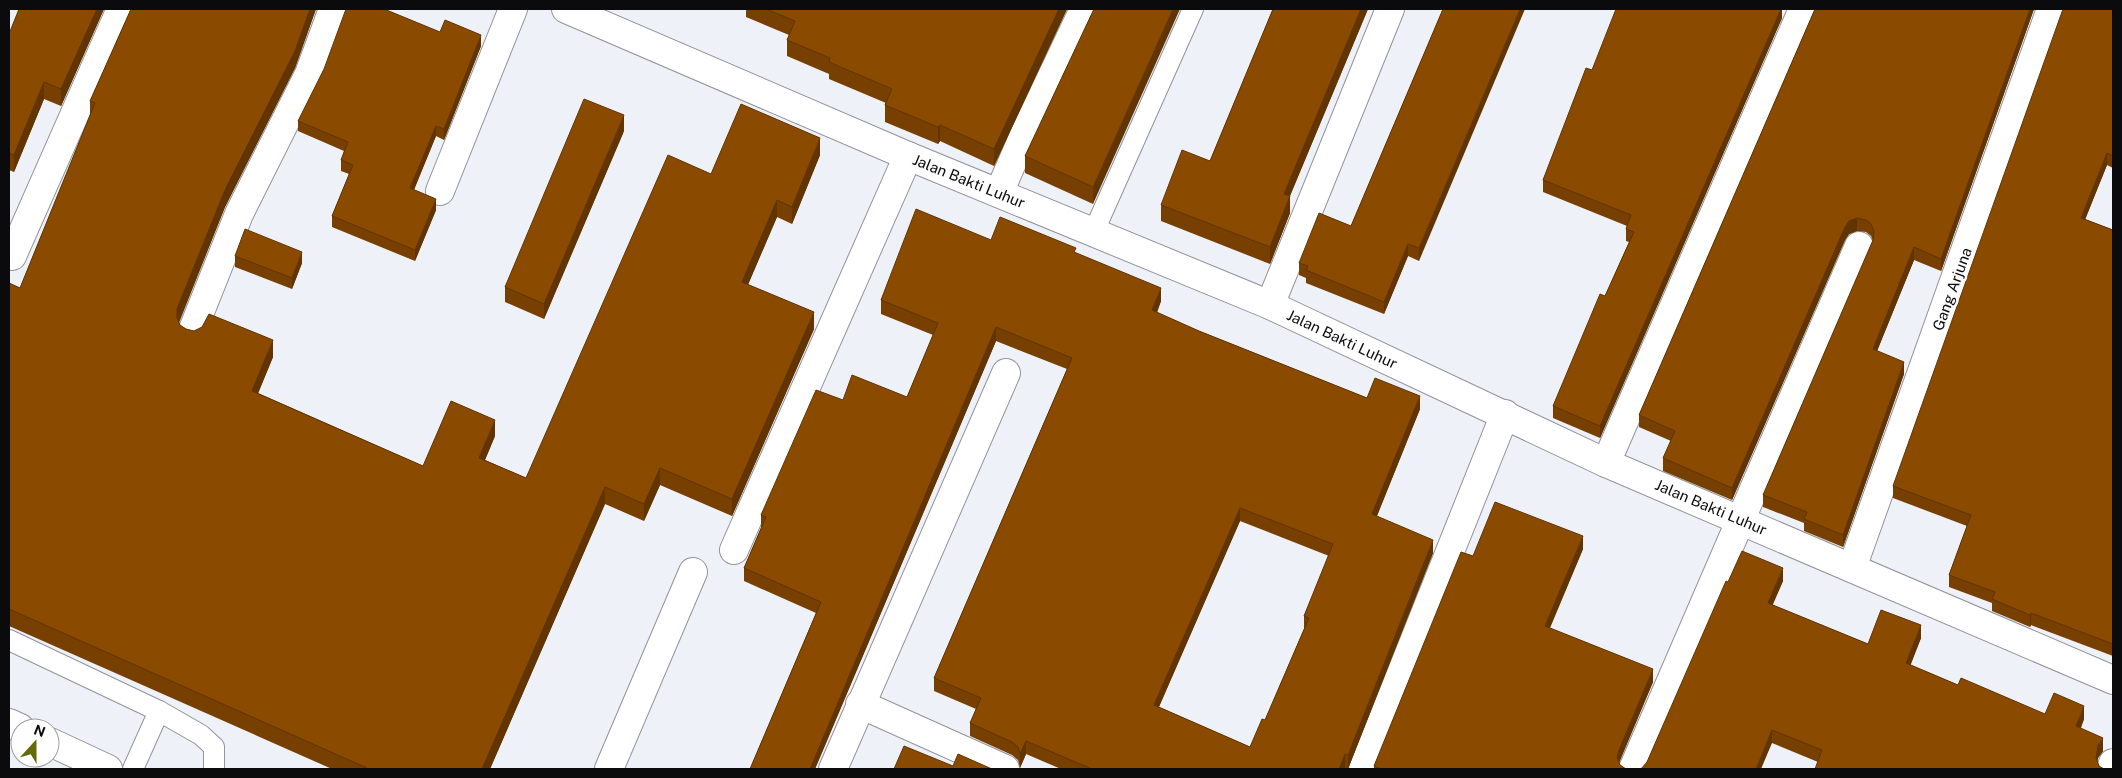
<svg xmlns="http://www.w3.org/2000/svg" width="2122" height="778" font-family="'Public Sans',sans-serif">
<rect width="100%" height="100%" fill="#eff1f9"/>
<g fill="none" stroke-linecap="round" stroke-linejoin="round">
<defs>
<g id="service">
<path d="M1094 231 1193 9"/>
<path d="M9 640 159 711 201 735 214 747V769"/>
<path d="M133 769 159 711"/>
</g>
<g id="minor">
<path d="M566 9 908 156 1270 305 1606 463 2113 680"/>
<path d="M440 191 513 9"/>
<path d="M999 193 1024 135 1084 9"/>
<path d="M12 256 121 9"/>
<path d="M1270 305 1390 9"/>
<path d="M192 332 239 214 309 74 333 9"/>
<path d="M1606 463 1803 9"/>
<path d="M734 550 908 156"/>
<path d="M1852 568 2051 9"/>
<path d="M860 704 1005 769"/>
<path d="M9 723 20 728"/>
<path d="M50 742 108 769"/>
<path d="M609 769 693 572"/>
<path d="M833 769 1006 373"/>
<path d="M1363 769 1505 414"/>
<path d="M1633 769 1859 246"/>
<path d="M2111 769 2113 763"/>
</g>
</defs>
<use href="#service" stroke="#92939b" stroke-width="22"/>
<use href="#minor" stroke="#92939b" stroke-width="30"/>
<use href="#service" stroke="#fff" stroke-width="20"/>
<use href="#minor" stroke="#fff" stroke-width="28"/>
</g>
<g fill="#774000" fill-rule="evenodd">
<path d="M104 9 61 106 44 99 14 172 9 170V34Z"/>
<path d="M131 9H316L295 68 225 207 179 323 180 325 186 329 273 357 258 393 423 466 495 436 485 460 526 478 711 174 820 155 792 224 777 217 748 284 814 329 732 516 660 485 644 521 605 504 490 769H332L9 626V283L20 288 90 116V101Z"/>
<path d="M746 9H1067L994 166 940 141 938 144 885 122V105L886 103 829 79V74L787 56V40L789 35 746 17Z"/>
<path d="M1094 9 1093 204 1025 173V156Z"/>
<path d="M1273 9H1368L1290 196V213L1270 264 1161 221V205L1210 161Z"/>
<path d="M1443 9 1419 261 1408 256 1384 314 1306 283V278L1299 275V263L1351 226Z"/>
<path d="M1782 9V18L1600 438 1553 418V406L1605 296 1629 242 1626 241V229L1627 226 1543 192V180L1592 70Z"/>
<path d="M1815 9H2034L1941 271 1914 260 1877 351 1904 374 1843 547 1804 531V523L1763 507V495L1873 241 1871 236 1866 232 1857 231 1849 234 1845 240 1732 500 1663 471V458L1671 441 1639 427V415Z"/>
<path d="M2113 9V168L2107 165 2085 219 2113 230V656L2031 625 2030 627 1992 611V603L1949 587V575L1967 526 1893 498V486Z"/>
<path d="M440 32 481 46 444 140 436 136 414 190 436 210 415 261 332 227V216L349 174 341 171V160L344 151 298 131V121Z"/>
<path d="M624 131 544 319 505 302V287Z"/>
<path d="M991 240 1076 253 1161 301 1157 313 1199 331 1367 398 1420 409 1377 516 1433 553 1348 769 1345 768V769H1061L1026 754 1020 768 1018 760 1012 755 970 736V723L976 709 934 691V678L1067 369 996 341 815 769H750L816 613 744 581V568L761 528V515L843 400 907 397 933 335 881 314V300ZM1240 521 1329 556 1304 616V629L1265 720 1250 747 1159 707Z"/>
<path d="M235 256 302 263 292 289 235 267Z"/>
<path d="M1583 549 1550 628 1653 682 1619 762 1620 765 1626 769H1374V766L1473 556Z"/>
<path d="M1783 581 1772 605 1868 644 1921 638 1910 665 1958 685 2045 714 2084 719 2081 728 2103 751 2098 758 2097 762 2099 766 1818 762 1772 743 1642 768 1647 762 1728 582Z"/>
</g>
<g fill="#613400">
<path d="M97 9H104L61 106V89Z"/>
<path d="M310 9H316L295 68 225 207 177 326V309L225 190Z"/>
<path d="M1059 9H1067L994 166V149Z"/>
<path d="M1173 9H1180L1093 204V187Z"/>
<path d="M1361 9H1368L1284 210V194Z"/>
<path d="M1520 9H1525L1419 261V248Z"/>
<path d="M1781 9H1782V18L1600 438V426Z"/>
<path d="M2030 9H2034L1941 271V259Z"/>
<path d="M481 35V46L444 140V129Z"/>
<path d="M44 82V99L14 172V155Z"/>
<path d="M624 115V131L544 319V304Z"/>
<path d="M940 125V141L938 144V127Z"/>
<path d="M436 126V136L410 199V188Z"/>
<path d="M820 138V155L792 224V207Z"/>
<path d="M2107 153V165L2081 230V218Z"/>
<path d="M1290 196V213L1270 264V247Z"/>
<path d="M436 199V210L415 261V250Z"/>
<path d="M777 200V217L742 299V282Z"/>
<path d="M1857 218V231L1849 234 1845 240 1732 500V488L1845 227 1849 221Z"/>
<path d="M1408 244V256L1384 314V302Z"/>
<path d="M1914 247V260L1873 361V349Z"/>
<path d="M302 252V263L292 289V278Z"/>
<path d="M1161 288V301L1152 324V310Z"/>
<path d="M814 312V329L732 516V499Z"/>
<path d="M996 327V341L815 769H810Z"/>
<path d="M273 340V357L252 408V391Z"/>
<path d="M1904 362V374L1843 547V535Z"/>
<path d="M1420 396V409L1372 528V514Z"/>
<path d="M495 420V436L479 474V458Z"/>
<path d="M660 468V485L644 521V504Z"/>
<path d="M605 487V504L490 769H482Z"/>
<path d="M1240 508V521L1154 718V705Z"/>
<path d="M1583 536V549L1545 639V626Z"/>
<path d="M1433 540V553L1348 769V755Z"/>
<path d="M1783 568V581L1768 616V603Z"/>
<path d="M2031 613V625L2030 627V615Z"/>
<path d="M1921 625V638L1906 677V663Z"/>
<path d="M1653 669V682L1619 763 1617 757 1619 750Z"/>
<path d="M2084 706V719L2076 739V726Z"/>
<path d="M1772 730V743L1761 769H1756Z"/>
<path d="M2103 738V751L2098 758 2096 769V758L2098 745Z"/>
<path d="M1026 741V754L1020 768V754Z"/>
<path d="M1345 754V769H1339Z"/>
</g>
<g fill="#8a4b00" stroke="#613400" fill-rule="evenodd">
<path d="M19 9H97L61 89 44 82 14 155 9 153V34Z"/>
<path d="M131 9H310L295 51 225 190 177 309V318L180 325 186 329 194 331 202 327 209 314 273 340 252 391 423 466 451 401 495 420 479 458 526 478 668 155 711 174 741 104 820 138 792 207 777 200 742 282 814 312 732 499 660 468 644 504 605 487 482 769H367V768L9 609V283L20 288 95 103 90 101Z"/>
<path d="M346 9H384L440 32 445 20 481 35 444 129 436 126 410 188 436 199 415 250 332 216 353 165 341 160 348 142 298 121 324 69Z"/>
<path d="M766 9H1059L994 149 940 125 938 127 885 105 892 89 829 62 830 58 787 40 795 21Z"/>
<path d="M1094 9H1173L1093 187 1025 156Z"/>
<path d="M1273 9H1361L1284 194 1290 196 1270 247 1161 205 1182 150 1210 161Z"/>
<path d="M1443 9H1520L1419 248 1408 244 1384 302 1306 270 1308 266 1299 263 1319 213 1351 226Z"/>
<path d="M1616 9H1781L1600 426 1553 406 1600 294 1605 296 1634 232 1626 229 1631 215 1543 180 1586 68 1592 70Z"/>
<path d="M1815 9H2030L1941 259 1914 247 1873 349 1904 362 1843 535 1804 519 1807 512 1763 495 1873 240 1874 231 1871 224 1866 220 1857 218 1849 221 1845 227 1732 488 1663 458 1675 431 1639 415Z"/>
<path d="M2063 9H2113V156L2107 153 2081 218 2113 230V644L2031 613 2030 615 1992 599 1995 592 1949 575 1971 515 1893 486Z"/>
<path d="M584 99 624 115 544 304 505 287Z"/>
<path d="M916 209 991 240 1000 217 1076 248 1074 252 1161 288 1152 310 1199 331 1367 398 1375 378 1420 396 1372 514 1433 540 1348 755 1345 754 1339 769H1092L1026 741 1020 754 1018 747 1012 742 970 723 981 698 934 678 1072 358 996 327 810 769H750L821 602 744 568 766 517 761 515 816 390 843 400 852 375 907 397 938 323 881 300ZM1240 508 1333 544 1304 616 1309 618 1265 720 1262 719 1250 747 1154 705Z"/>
<path d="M245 229 302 252 292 278 235 256Z"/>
<path d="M1495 502 1583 536 1545 626 1653 669 1619 750 1617 757 1620 765 1626 769H1381L1374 766 1461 552 1473 556Z"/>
<path d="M1742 551 1783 568 1768 603 1868 644 1881 610 1921 625 1906 663 1958 685 1961 678 2045 714 2054 693 2084 706 2076 726 2103 738 2098 745 2096 758 2099 766 2104 769H1815L1822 750 1772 730 1756 769H1640L1642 768 1647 762 1726 581 1728 582Z"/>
<path d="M904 746 953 766 958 754 992 769H894Z"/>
</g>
<g text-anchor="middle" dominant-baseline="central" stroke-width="5" stroke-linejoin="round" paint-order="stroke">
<g font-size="15" fill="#0b0b0e" stroke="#fefefe">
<text transform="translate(969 181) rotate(22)">Jalan Bakti Luhur</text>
<text transform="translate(1952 289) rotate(-70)">Gang Arjuna</text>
<text transform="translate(1342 339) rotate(25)">Jalan Bakti Luhur</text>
<text transform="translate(1711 507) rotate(23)">Jalan Bakti Luhur</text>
</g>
</g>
<rect width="2122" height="778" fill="none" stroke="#0b0b0e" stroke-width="20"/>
<g transform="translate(35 743) rotate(21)"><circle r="24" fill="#fefefe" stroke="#9d9d9e"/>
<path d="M0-4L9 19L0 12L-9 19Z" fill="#666908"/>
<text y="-8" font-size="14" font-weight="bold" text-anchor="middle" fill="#0b0b0e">N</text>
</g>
</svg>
